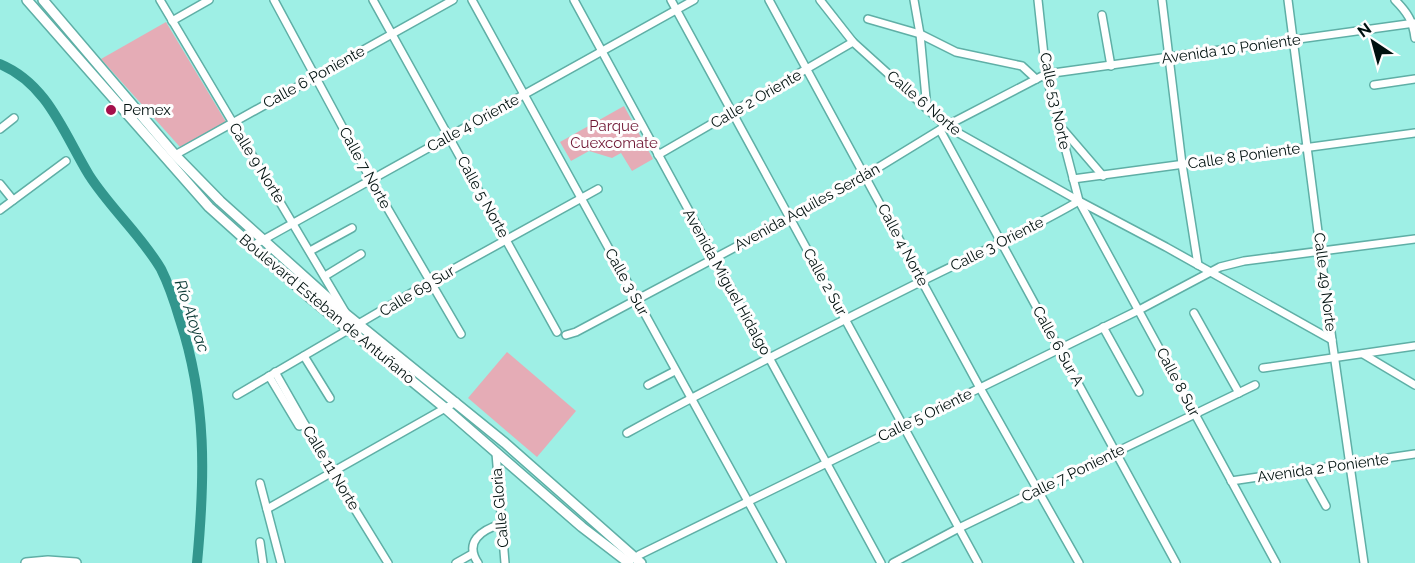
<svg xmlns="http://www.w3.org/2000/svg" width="1415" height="563" font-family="Raleway,sans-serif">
<rect width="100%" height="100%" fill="#9eefe5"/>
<g fill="#e5acb6">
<path d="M166 22 226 122 180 147 101 59Z"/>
<path d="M624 106 653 159 632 171 621 153 612 158 589 151 571 161 560 142Z"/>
<path d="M507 352 576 411 537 457 468 398Z"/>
</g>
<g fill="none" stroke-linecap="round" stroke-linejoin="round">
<path stroke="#32968d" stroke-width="10" d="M0 64C48 84 64 134 89 175 110 208 141 235 161 269 169 285 175 303 180 320 207 402 205 478 197 563"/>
<defs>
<g id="minor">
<path d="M160 0 347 315V327"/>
<path d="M274 0 371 180 461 334"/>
<path d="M373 0 557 332"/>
<path d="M472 0 782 563"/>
<path d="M574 0 881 563"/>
<path d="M671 0 978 563"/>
<path d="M769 0 980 388 1079 563"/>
<path d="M820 0 853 42 946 126 1079 201 1166 247 1332 340"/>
<path d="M914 0 920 34 927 109"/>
<path d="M1038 0 1046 74 1079 201 1276 563"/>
<path d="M1162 0 1182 164 1198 265"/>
<path d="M1288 0 1332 340 1364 563"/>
<path d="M1395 0C1407 12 1413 21 1415 38"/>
<path d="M1102 15 1111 66"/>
<path d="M868 19 920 34 956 52 1022 66 1036 79"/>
<path d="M172 21 209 0"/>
<path d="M1374 85 1415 79"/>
<path d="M1060 126 1103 176"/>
<path d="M0 129 14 118"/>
<path d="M940 130 1176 563"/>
<path d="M175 155 453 0"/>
<path d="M658 155 853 42"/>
<path d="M1073 179 1415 133"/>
<path d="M0 184 13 200"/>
<path d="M0 210 66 161"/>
<path d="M252 246 694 0"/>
<path d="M310 251 352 228"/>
<path d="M325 276 361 254"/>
<path d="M1194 313 1239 393"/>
<path d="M1103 327 1139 392"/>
<path d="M566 335 576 332 790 218 866 175 946 126 1046 74 1415 23"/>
<path d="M1363 354 1415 385"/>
<path d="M304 356 330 398"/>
<path d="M1263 368 1415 346"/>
<path d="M275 372 332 472 388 563"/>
<path d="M269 376 299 426 305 425"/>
<path d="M648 385 675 371"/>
<path d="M237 395 430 282 598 189"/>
<path d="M627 433C723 380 822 331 920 282 973 256 1027 231 1079 201"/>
<path d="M496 453 505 563"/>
<path d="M1306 470 1326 506"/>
<path d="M1231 481 1415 454"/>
<path d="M260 483 281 563"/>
<path d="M267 509 456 402"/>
<path d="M260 542 263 563"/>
<path d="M639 555 1139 310 1220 267 1244 261 1415 239"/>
<path d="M456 563 472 554"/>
<path d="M478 563C464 542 481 530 501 524"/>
<path d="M893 563 959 528 1255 385"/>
</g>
<g id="major">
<path d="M27 0 209 207 308 296 445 408 582 527 629 563"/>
<path d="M43 0 175 155 220 201 347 315 505 443 641 563"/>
<path d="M26 563 48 561 76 563"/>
</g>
</defs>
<use href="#minor" stroke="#5fafa6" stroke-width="10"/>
<use href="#major" stroke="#5fafa6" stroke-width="12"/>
<use href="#minor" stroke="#fff" stroke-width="7"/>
<use href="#major" stroke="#fff" stroke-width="9"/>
</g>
<circle fill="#a5104b" stroke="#fefefe" stroke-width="2" cx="111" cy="110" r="6"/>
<g text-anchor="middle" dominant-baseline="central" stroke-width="6" stroke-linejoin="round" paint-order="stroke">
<g font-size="15" fill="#00110f" stroke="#fefefe">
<text transform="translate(1231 49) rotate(-8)">Avenida 10 Poniente</text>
<text transform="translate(314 77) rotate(-29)">Calle 6 Poniente</text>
<text transform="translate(756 99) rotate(-30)">Calle 2 Oriente</text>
<text transform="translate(1055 101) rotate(78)">Calle 53 Norte</text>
<text transform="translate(924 103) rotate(40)">Calle 6 Norte</text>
<text transform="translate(473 123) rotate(-29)">Calle 4 Oriente</text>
<text transform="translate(1244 156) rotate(-8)">Calle 8 Poniente</text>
<text transform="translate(257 163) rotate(58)">Calle 9 Norte</text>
<text transform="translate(365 168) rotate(61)">Calle 7 Norte</text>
<text transform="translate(483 197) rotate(61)">Calle 5 Norte</text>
<text transform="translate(807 207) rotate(-29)">Avenida Aquiles Serdán</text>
<text transform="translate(997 244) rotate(-27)">Calle 3 Oriente</text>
<text transform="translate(903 245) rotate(62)">Calle 4 Norte</text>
<text transform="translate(627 282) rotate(61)">Calle 3 Sur</text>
<text transform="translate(727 282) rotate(61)">Avenida Miguel Hidalgo</text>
<text transform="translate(825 282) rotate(61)">Calle 2 Sur</text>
<text transform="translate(1325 282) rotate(83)">Calle 49 Norte</text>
<text transform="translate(417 291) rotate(-31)">Calle 69 Sur</text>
<text transform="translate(327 309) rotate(40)">Boulevard Esteban de Antuñano</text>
<text transform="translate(1058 346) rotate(61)">Calle 6 Sur A</text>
<text transform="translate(1178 382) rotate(62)">Calle 8 Sur</text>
<text transform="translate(925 415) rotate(-26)">Calle 5 Oriente</text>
<text transform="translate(331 468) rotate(59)">Calle 11 Norte</text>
<text transform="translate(1323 468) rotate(-8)">Avenida 2 Poniente</text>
<text transform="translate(1073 473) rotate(-26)">Calle 7 Poniente</text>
<text transform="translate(500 508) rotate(-95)">Calle Gloria</text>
</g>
<g font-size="15" fill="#00110f" stroke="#fefefe" text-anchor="start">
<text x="123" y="110">Pemex</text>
</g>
<g font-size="15" fill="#701835" stroke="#fefefe">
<text x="614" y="126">Parque<tspan x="614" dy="17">Cuexcomate</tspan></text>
</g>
<g font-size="16" font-style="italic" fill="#073632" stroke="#fefefe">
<text transform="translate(192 316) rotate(71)">Río Atoyac</text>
</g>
</g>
<g transform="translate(1373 42) rotate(324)" stroke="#fefefe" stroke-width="4.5" paint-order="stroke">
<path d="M0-4.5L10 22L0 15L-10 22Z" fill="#00110f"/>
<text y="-9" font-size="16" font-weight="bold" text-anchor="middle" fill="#00110f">N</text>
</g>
</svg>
